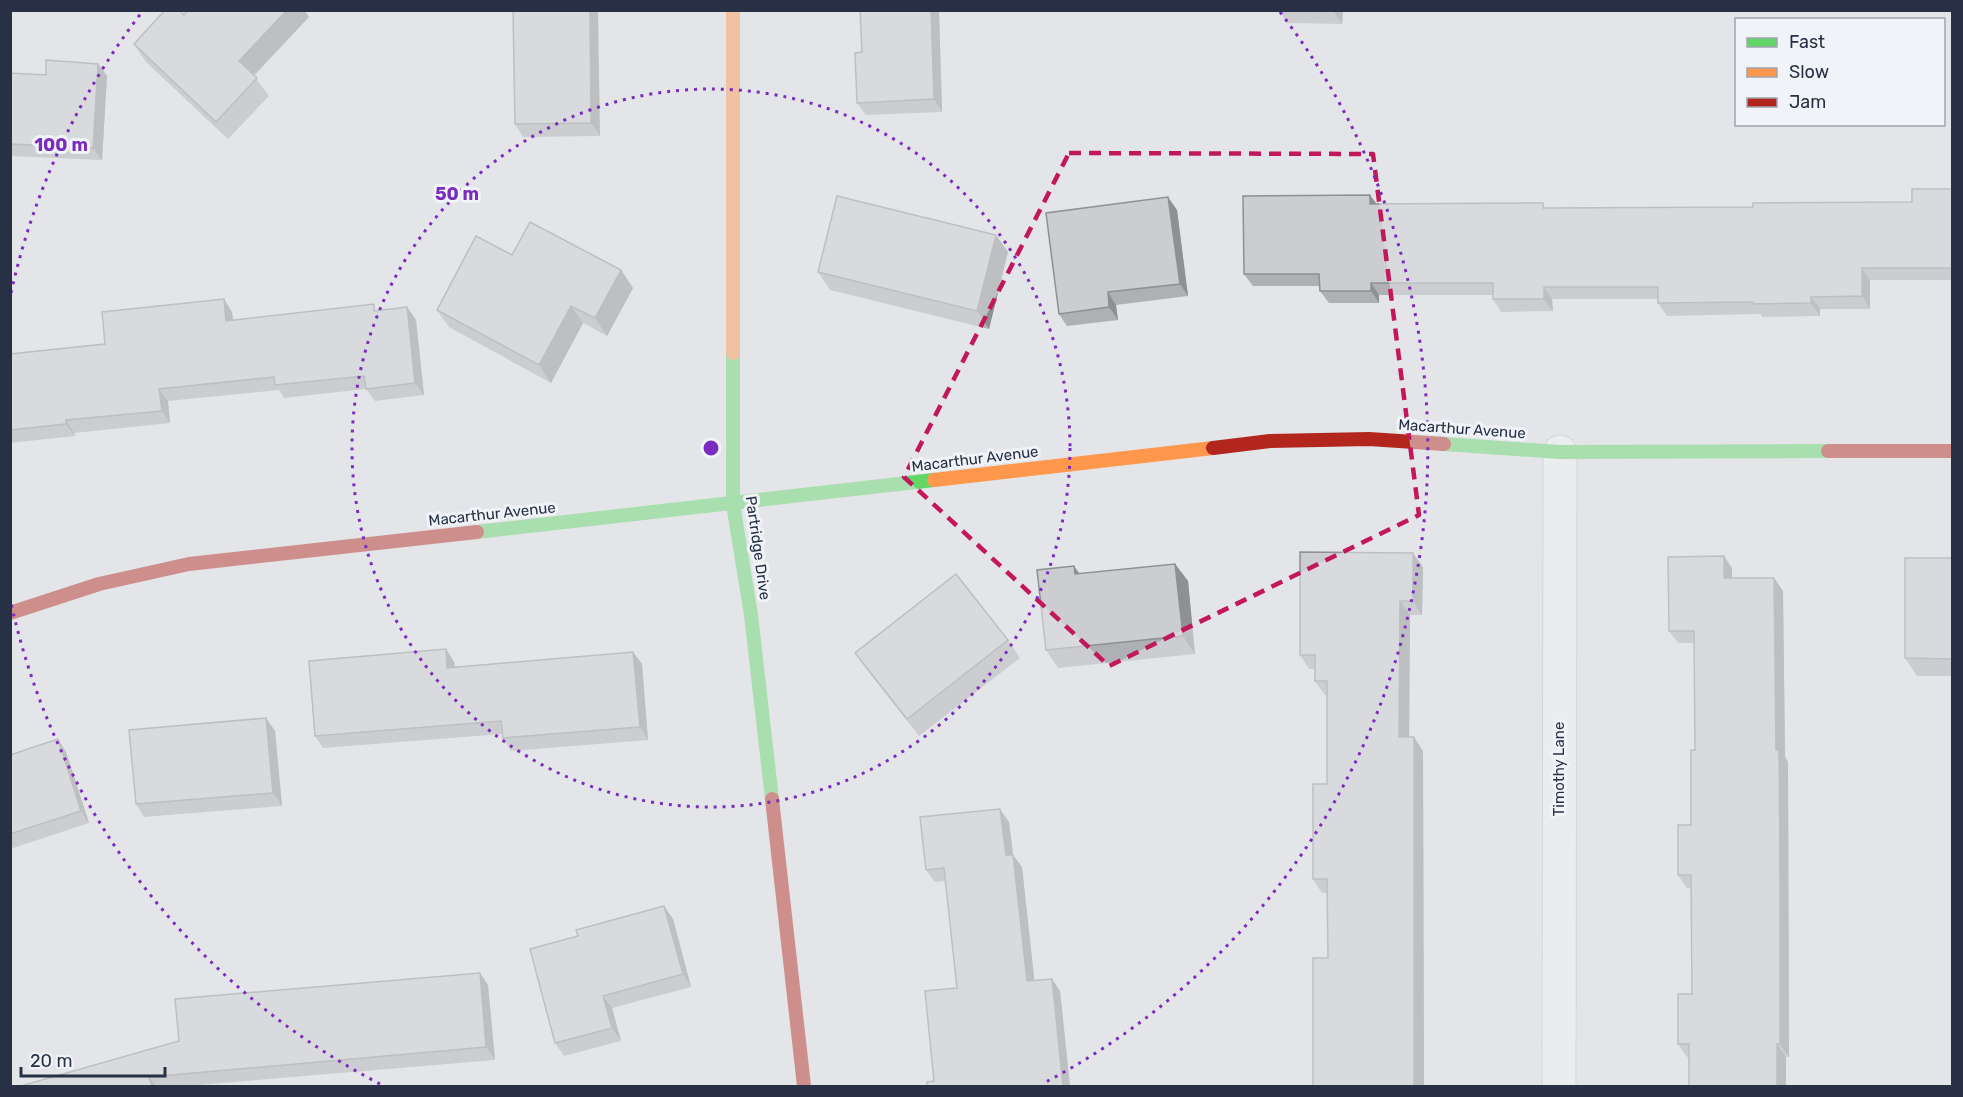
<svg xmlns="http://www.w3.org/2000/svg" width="1963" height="1097" font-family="Rubik,sans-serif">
<rect width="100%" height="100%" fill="#e3e5e8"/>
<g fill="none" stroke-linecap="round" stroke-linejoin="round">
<defs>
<path id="street" d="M1559 1086 1560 452"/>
</defs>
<use href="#street" stroke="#c1c3c6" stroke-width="35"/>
<use href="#street" stroke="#f2f3f5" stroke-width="33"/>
<g stroke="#63d668" stroke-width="14">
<path d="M733 353V504L751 615 772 799"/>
<path d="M1444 444 1560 452 1828 451"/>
<path d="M477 532 934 480"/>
</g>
<g stroke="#ff974d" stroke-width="14">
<path d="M733 10V353"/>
<path d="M934 480 1213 448"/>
</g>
<g stroke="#b3261e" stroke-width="14">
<path d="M1213 448 1270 441 1369 439 1444 444"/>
<path d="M1828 451H1952"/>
<path d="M10 613 99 584 189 564 477 532"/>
<path d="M772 799 804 1086"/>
</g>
</g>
<g fill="#afb0b4">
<path d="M188 10H304L309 17 254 76 269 96 228 139 146 62 134 44 184 15Z"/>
<path d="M513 10 600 136 523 137 515 124Z"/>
<path d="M860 10H939L942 112 866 115 857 103 862 52Z"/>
<path d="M1279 10H1343L1342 24 1287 23Z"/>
<path d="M98 64 107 76 102 160 10 156V73L46 75Z"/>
<path d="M1953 189V280H1870V309H1820V316L1762 317 1761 314 1667 316 1658 303V299H1552L1553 311 1501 312 1493 299V295H1379V303H1329L1320 291V286H1253L1244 274 1376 204 1547 208 1753 207 1912 202Z"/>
<path d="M1177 210 1188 296 1116 305 1118 320 1067 326 1059 314Z"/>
<path d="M1008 252 989 329 830 290 818 272Z"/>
<path d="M512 255 621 270 633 288 607 336 583 323 551 383 449 327 437 310Z"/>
<path d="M407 307 416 320 424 395 375 401 366 389 284 398 279 390 168 401 170 423 74 433 75 436 10 443V354L105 344 232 312 233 320 378 311Z"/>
<path d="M1953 558V676H1917L1905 658Z"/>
<path d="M1175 564 1188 581 1195 654 1058 668 1046 650Z"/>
<path d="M1423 567 1422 615H1410L1409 737 1423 751 1424 1086H1313L1328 958 1327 893H1322L1313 879 1327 784V695H1325L1315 681V669H1309L1300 655Z"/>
<path d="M1732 568V578H1774L1783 591 1785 757 1788 762 1789 1057H1687L1678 1044 1692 994 1691 888H1687L1678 875 1691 825 1695 750V643H1678L1669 631Z"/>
<path d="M1008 640 1020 658 919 736 867 670 855 653Z"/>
<path d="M446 649 454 662 455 667 633 652 642 664 648 740 511 751 503 738 502 734 323 748 315 736Z"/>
<path d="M266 718 275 731 282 806 144 817 136 804Z"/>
<path d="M66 752 89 823 10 849V755Z"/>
<path d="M1009 822 1013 855 1022 867 1034 981 1052 979 1060 991 1070 1086H927L934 1081 957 988 946 881 935 882 926 870Z"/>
<path d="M673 919 691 987 612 1008 621 1041 564 1056 555 1043 578 936Z"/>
<path d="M488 985 495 1060 187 1086H25Z"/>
</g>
<g fill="#8e9092">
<path d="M287 10H304L309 17 251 78 239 61Z"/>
<path d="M590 10H598L600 136 591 123Z"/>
<path d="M931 10H939L942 112 934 99Z"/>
<path d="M1333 10H1343L1342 24Z"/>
<path d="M98 64 107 76 102 160 93 148Z"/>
<path d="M1370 195 1379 207 1370 204Z"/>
<path d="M1168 197 1177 210 1188 296 1180 284Z"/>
<path d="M996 235 1008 252 989 329 977 311Z"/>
<path d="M1862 268 1870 280V309L1862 296Z"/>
<path d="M621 270 633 288 607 336 595 318Z"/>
<path d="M1371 283 1379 295V303L1371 291Z"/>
<path d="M1544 287 1552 299 1553 311 1544 299Z"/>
<path d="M1108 292 1116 305 1118 320 1109 307Z"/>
<path d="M1811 297 1820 309V316L1811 303Z"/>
<path d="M224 299 232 312 234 333 226 321Z"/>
<path d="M571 306 583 323 551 383 539 365Z"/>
<path d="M407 307 416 320 424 395 415 383Z"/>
<path d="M159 389 168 401 170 423 162 411Z"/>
<path d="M66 420 74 433 75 436 66 424Z"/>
<path d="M1413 553 1423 567 1422 615 1413 601Z"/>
<path d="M1724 556 1732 568V591L1724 578Z"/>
<path d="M1175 564 1188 581 1195 654 1183 636Z"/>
<path d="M1074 566 1086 583 1075 574Z"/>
<path d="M1774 578 1783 591 1785 757 1788 762 1789 1057 1780 1044Z"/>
<path d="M1400 601 1410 615 1409 751 1399 737Z"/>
<path d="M446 649 454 662 456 680 447 668Z"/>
<path d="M633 652 642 664 648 740 640 727Z"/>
<path d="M266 718 275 731 282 806 273 793Z"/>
<path d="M1414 737 1423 751 1424 1086H1414Z"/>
<path d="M58 739 66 752 89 823 81 811Z"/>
<path d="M1000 809 1009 822 1013 855 1022 867 1036 994 1027 981 1006 855Z"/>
<path d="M664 906 673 919 691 987 683 974Z"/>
<path d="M480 973 488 985 495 1060 486 1047Z"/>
<path d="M1052 979 1060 991 1070 1086H1063Z"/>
<path d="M603 996 612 1008 621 1041 612 1028Z"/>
<path d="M1777 1044 1786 1057V1086H1777Z"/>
<path d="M149 1077 156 1086H152Z"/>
</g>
<g fill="#cbcdd1" stroke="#8e9092" stroke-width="1.5">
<path d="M165 10H179L184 15 188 10H287L239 61 257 78 216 122 134 44Z"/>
<path d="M513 10H590L591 123 515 124Z"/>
<path d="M860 10H931L934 99 857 103 855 53 862 52Z"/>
<path d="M46 60 98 64 93 148 10 144V73L46 75Z"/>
<path d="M1912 189H1953V268H1862V296L1811 297V303L1753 304V302L1658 303V287H1544V299H1493V283H1371V291H1320L1319 274H1244L1243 196 1370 195V204L1543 203V208L1753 207V203L1912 202Z"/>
<path d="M837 196 996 235 977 311 818 272Z"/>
<path d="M1168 197 1180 284 1108 292 1109 307 1059 314 1046 213Z"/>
<path d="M530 222 621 270 595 318 571 306 539 365 437 310 476 236 512 255Z"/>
<path d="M224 299 226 321 374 304V311L407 307 415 383 366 389 364 376 275 385 274 377 159 389 162 411 66 420V424L10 430V354L105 344 102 312Z"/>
<path d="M1300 552 1413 553V601H1400L1399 737H1414V1086H1313V958H1328L1327 879H1313V784H1327V681H1315V655H1300Z"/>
<path d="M1724 556V578H1774L1776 750H1779L1780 875V1044H1777V1086H1689V1044H1678V994H1692L1691 875H1678V825H1691V750H1695L1694 631H1669L1668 557Z"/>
<path d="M1905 558H1953V659L1905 658Z"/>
<path d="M1175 564 1183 636 1046 650 1037 570 1074 566 1075 574Z"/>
<path d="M956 574 1008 640 907 719 855 653Z"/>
<path d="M446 649 447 668 633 652 640 727 503 738 501 721 315 736 309 661Z"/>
<path d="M266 718 273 793 136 804 129 730Z"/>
<path d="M58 739 81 811 10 834V755Z"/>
<path d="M1000 809 1006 855H1013L1027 981 1052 979 1063 1086H927V1082L934 1081 925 991 957 988 944 868 926 870 920 817Z"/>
<path d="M664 906 683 974 603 996 612 1028 555 1043 530 949 578 936 576 930Z"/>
<path d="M480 973 486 1047 149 1077 152 1086H25L24 1085 179 1041 175 999Z"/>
</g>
<path d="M0 0H1963V1097H0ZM1069 153 1373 154 1419 515 1109 666 904 477Z" fill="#e3e5e8" fill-opacity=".55" fill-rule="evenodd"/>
<path fill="none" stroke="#c2185b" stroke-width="4.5" stroke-dasharray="12 8" stroke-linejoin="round" d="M1069 153 1373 154 1419 515 1109 666 904 477Z"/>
<g fill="none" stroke="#7b2cbf" stroke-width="3" stroke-dasharray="3 6">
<circle cx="711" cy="448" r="359"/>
<path d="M380 1084A717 717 0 0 1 11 603M11 293A717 717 0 0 1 142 12M1280 12A717 717 0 0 1 1042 1084"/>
</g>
<g text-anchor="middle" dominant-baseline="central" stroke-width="6" stroke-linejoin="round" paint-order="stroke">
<g font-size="15" fill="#273044" stroke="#f0f3f8">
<text transform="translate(1462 429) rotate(4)">Macarthur Avenue</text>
<text transform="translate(975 459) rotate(-7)">Macarthur Avenue</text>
<text transform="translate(492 514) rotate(-6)">Macarthur Avenue</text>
<text transform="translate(758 548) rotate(82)">Partridge Drive</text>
<text transform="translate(1559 769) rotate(-90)">Timothy Lane</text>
</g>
</g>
<circle cx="711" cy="448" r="9" fill="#7b2cbf" stroke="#f0f3f8" stroke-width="3"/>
<g font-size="18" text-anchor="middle" font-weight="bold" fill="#7b2cbf" stroke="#f0f3f8" stroke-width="6" stroke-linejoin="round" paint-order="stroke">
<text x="61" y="151">100 m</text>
<text x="457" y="200">50 m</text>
</g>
<rect width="1963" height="1097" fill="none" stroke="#273044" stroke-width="24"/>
<rect x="1735" y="18" width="210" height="108" fill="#f0f3f8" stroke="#a0a5b0" stroke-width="1.5"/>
<rect x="1747" y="38" width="30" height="9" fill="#63d668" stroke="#a0a5b0" stroke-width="1.5"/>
<text x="1789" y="48" font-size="18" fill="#273044">Fast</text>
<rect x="1747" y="68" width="30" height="9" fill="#ff974d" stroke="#a0a5b0" stroke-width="1.5"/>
<text x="1789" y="78" font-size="18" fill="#273044">Slow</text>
<rect x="1747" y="98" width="30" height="9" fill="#b3261e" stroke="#a0a5b0" stroke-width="1.5"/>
<text x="1789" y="108" font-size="18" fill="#273044">Jam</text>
<path d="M21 1067v9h144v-9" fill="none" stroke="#273044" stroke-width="3"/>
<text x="30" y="1067" font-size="18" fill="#273044" stroke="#f0f3f8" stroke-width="4.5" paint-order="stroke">20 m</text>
</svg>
